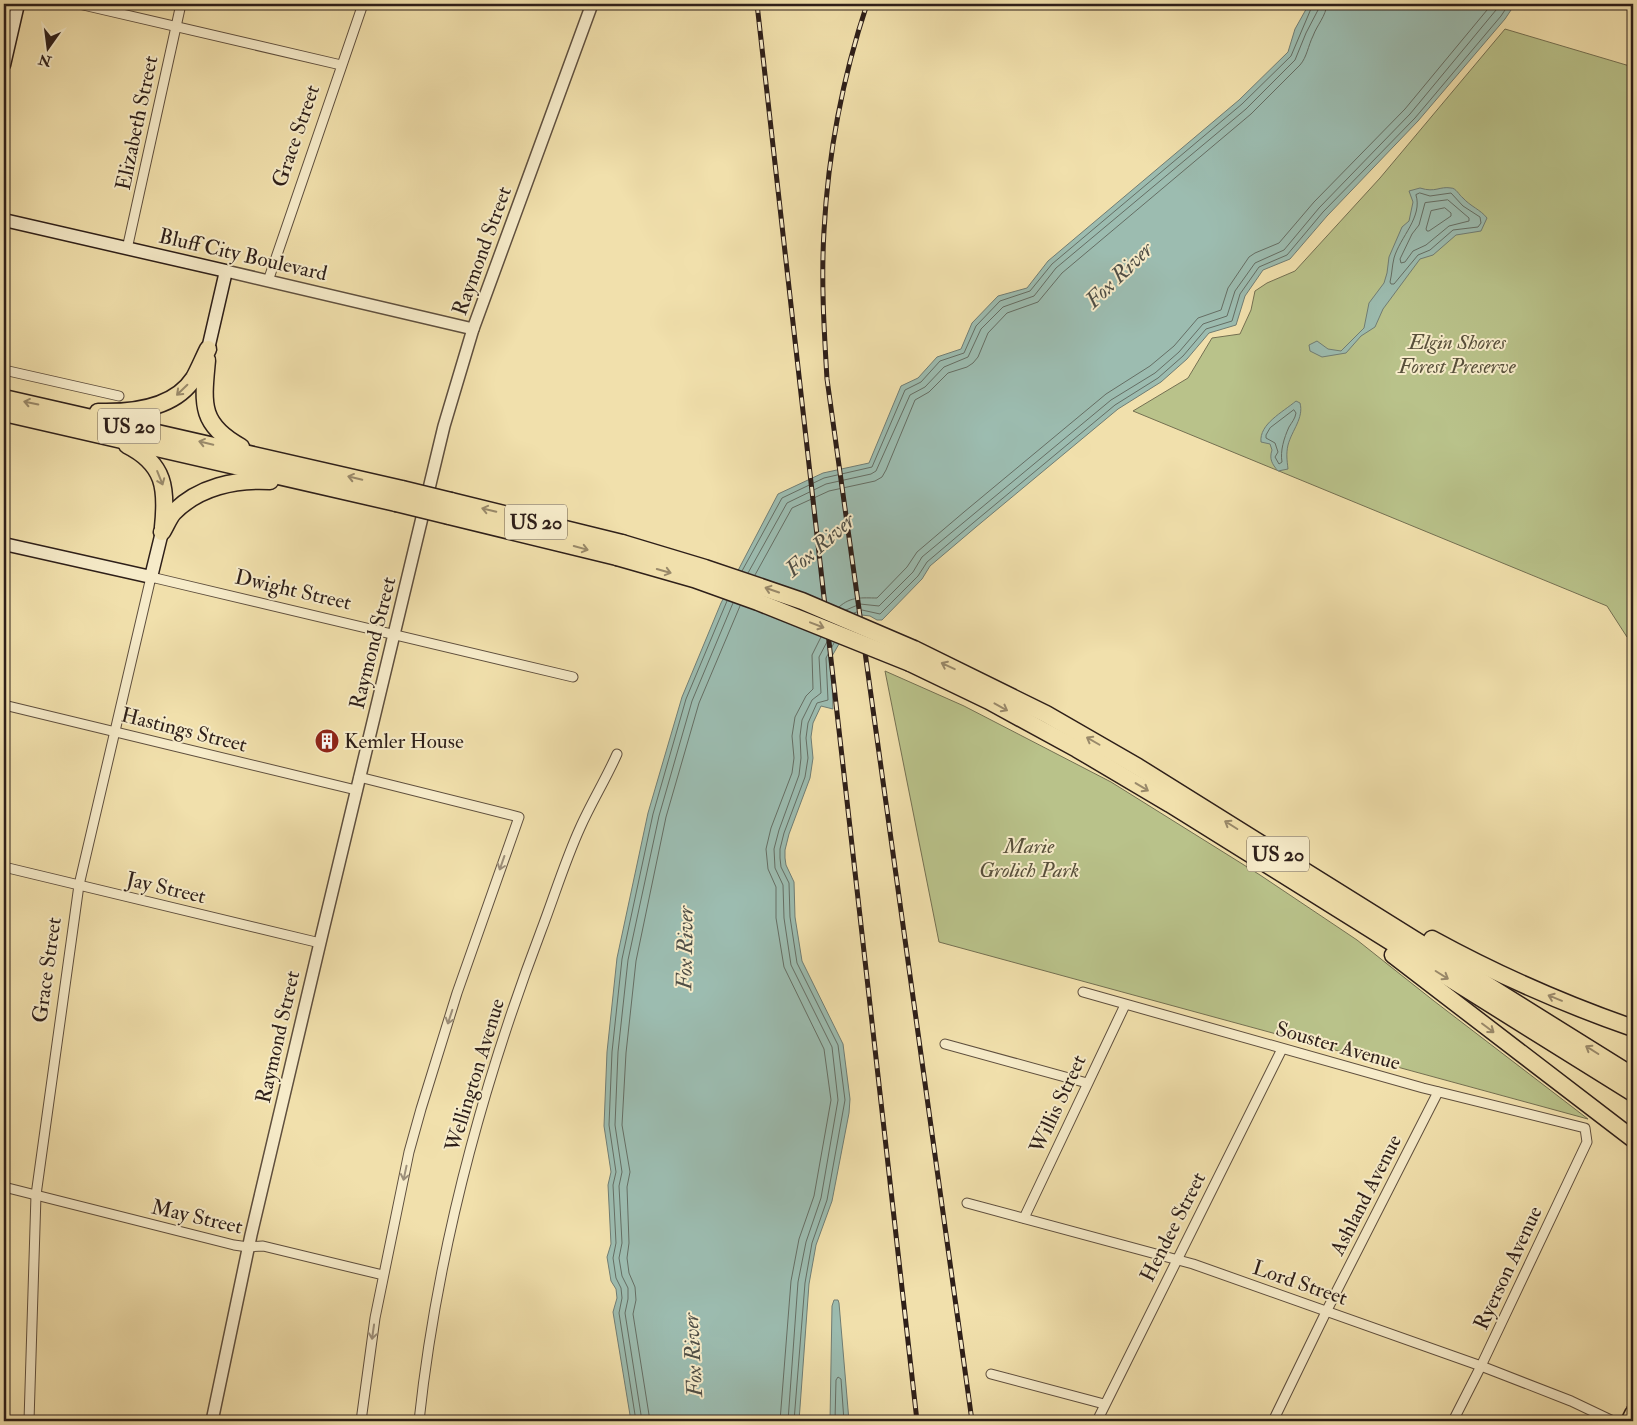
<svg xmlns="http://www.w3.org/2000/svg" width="1637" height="1425" font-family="'IM FELL Double Pica',serif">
<rect width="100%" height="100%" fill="#f1e0ac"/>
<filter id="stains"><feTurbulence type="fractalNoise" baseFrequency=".004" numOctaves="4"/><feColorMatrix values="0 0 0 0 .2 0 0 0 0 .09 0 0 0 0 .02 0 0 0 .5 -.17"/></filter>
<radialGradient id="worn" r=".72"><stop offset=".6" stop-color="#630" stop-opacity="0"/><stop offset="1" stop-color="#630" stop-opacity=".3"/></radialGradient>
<g fill="#b9c28a" stroke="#747052">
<path d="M1505 29 1633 67V642L1627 637 1607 606 1133 411 1188 378 1212 338 1240 334 1251 310 1255 291 1267 283 1295 271 1380 178Z"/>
<path d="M885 671 964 706 1111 782 1260 875 1357 940 1434 1001 1588 1119 939 942Z"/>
</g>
<g fill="#9cbcb0" stroke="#707d74">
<path d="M1309 4H1515L1505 19 1418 121 1327 216 1290 259 1263 270 1245 296 1236 325 1209 333 1187 359 1161 382 1118 409 976 527 930 566 922 579 882 620H877L870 616 862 615 853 619 831 658 833 709 821 706 813 723 811 737 813 758 810 778 789 834 785 850V858L786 865 794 882 795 917 802 961 843 1044 850 1099 849 1113 832 1201 816 1245 809 1284 799 1421H631L613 1312 617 1298 616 1289 611 1281 607 1257 611 1244 608 1185 611 1172 604 1126 607 1052 617 958 648 813 682 697 721 603 778 494 823 473 869 463 901 386 918 378 937 357 961 349 972 323 998 296 1027 288 1048 261 1239 100 1288 52 1295 29Z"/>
<path d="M1420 188C1436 193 1439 186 1451 188 1456 188 1459 195 1463 198 1470 206 1481 210 1487 218L1481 231 1456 235 1433 255 1420 259 1383 309 1375 327 1361 336 1346 353 1322 357 1310 351 1309 345 1317 341 1328 349 1341 351 1364 328 1369 303 1384 283 1387 273 1389 257 1402 227 1409 221 1413 202 1409 191Z"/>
<path d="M1296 401 1300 403C1304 418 1292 430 1288 445 1286 454 1287 460 1288 469L1278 471C1272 464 1269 459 1272 450L1270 444 1261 442C1259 424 1283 412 1296 401Z"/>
<path d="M834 1300H838L839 1303 849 1421H830L832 1306Z"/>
</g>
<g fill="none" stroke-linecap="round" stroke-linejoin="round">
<g stroke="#656e64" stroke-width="1">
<path d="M1420 193 1430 196 1451 193 1463 206 1480 217 1481 223 1478 227 1453 230 1430 250 1418 255 1394 284H1391L1390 282C1392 274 1392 266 1394 258 1400 237 1423 217 1416 195Z"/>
<path d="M1448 200 1469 218V221L1449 226 1426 245 1413 251 1405 262 1401 263 1400 259 1412 234 1419 225 1425 203Z"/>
<path d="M1445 208 1451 213V216L1429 231H1427L1426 229 1431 211Z"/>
<path d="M1294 410 1296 413C1295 419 1292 422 1289 427 1284 438 1280 451 1282 462L1279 464 1275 457 1278 452 1275 443 1266 438V435L1270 428Z"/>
<path d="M742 571 782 498 824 478 872 467 905 390 921 382 940 361 964 353 976 326 1000 301 1030 291 1052 264 1242 104 1291 56 1313 4"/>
<path d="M748 573 787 503 826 484 871 474 876 471 910 395 925 387 944 367 968 357 981 329 1003 307 1034 296 1056 268 1246 109 1295 60 1306 33 1318 10 1319 4"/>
<path d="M755 575 792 508 829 491 875 481 882 477 886 470 915 400 929 392 948 373 967 367 973 363 978 357 988 333 1007 313 1038 302 1062 273 1251 114 1300 65C1307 57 1308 46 1313 36 1317 25 1326 16 1327 4"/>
<path d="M839 607C851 596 862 598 877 598L907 567 917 552 964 512 1106 394 1150 366 1174 346 1198 318 1221 310 1228 288 1249 257 1255 253 1279 243 1314 202 1405 109 1492 4"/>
<path d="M846 610 860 604 879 606 913 572 922 557 969 518 1111 400 1155 373 1179 352 1203 324 1227 316 1235 291 1255 263 1284 250 1319 208 1410 114 1501 4"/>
<path d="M854 613 862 610 880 614 918 576 927 562 973 523 1115 405 1158 378 1183 356 1206 329 1232 321 1240 294 1259 267 1287 255 1323 212 1415 118 1501 16 1509 4"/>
<path d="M636 1421 619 1313 622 1298 621 1288 616 1278 613 1258 616 1243 613 1185 616 1172 609 1125 612 1052 622 959 653 814 686 699 727 601"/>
<path d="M642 1421 625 1313 628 1299V1288L622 1276 619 1258 622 1243 619 1186 622 1172 615 1125 618 1052 628 960 659 816 692 701 733 603"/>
<path d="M650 1421 633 1314 636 1300 635 1287 629 1273 627 1258 629 1243 627 1187 630 1172 622 1125 626 1053 636 961 666 817 699 703 740 606"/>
<path d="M780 1421 791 1281 799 1239 814 1196 831 1100 824 1049 784 967 776 918V887L768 869 766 849 771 828 792 773 794 758 792 736 795 717 806 696 813 689 812 655 821 637"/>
<path d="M788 1421 798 1282 806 1242 821 1198 838 1100 832 1047 791 965 784 918 783 885 775 868 774 849 779 830 799 775 801 758 800 736 802 720 812 700 821 693 819 657 828 640"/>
<path d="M794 1421 805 1283 812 1243 827 1200 845 1100 838 1045 797 963 790 917 789 883 781 867 780 858V849L784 833 805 777 808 758 806 738 808 723 817 703 828 700 826 658 834 643"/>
<path d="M835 1421 836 1380 838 1377 841 1379 844 1421"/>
</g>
<defs>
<g id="minor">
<path d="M79 4 341 65"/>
<path d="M127 249 181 4"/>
<path d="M268 281 363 4"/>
<path d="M4 370 119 396"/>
<path d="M4 705 356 790"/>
<path d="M359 777 519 817 457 993 421 1109 409 1152 375 1318 361 1421"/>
<path d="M4 867 320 943"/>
<path d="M1083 992 1423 1088 1585 1128 1587 1142 1481 1366 1453 1421"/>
<path d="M945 1044 1087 1083"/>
<path d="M4 1187 234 1245 248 1247 263 1246 383 1275"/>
<path d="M967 1203 1193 1264 1481 1366 1571 1401 1613 1421"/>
<path d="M1024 1218 1125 1005"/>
<path d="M991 1374 1104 1404"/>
<path d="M29 1421 36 1195 79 885 151 577 573 677"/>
<path d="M419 1421C437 1253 481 1089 541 931 554 897 565 861 580 828 591 803 606 779 617 754"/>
<path d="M1097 1421 1282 1049"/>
<path d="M1273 1421 1327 1310 1438 1092"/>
</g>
<g id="tertiary">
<path d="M226 271 473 329"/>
<path d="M212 1421 251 1235 323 930 444 426 473 329 592 4"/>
</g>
<g id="secondary">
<path d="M4 65 18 4"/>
<path d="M4 220 226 271 208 349"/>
<path d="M4 544 151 577 162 532"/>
</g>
<path id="primary" d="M1629 1421 1633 1413"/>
<g id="motorway">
<path d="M207 360C203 403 199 424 241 447"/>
<path d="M4 398 402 489"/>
<path d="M98 412C132 413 174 409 194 378 199 369 203 359 208 349"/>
<path d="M4 413 396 503"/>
<path d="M127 445C165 464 167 489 163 527"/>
<path d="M451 501 622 543"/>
<path d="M449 516 617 557"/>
<path d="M162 532C166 526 169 517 174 512 199 487 235 479 270 481"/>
<path d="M914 649 1046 714 1138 767 1633 1076"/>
<path d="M910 663 989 701 1077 749 1170 804 1633 1093"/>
<path d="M1432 939C1496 974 1564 1004 1633 1028"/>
<path d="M1393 955 1633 1139"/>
</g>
</defs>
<use href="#minor" stroke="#5f4f3e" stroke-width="11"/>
<use href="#tertiary" stroke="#5f4f3e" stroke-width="14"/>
<use href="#secondary" stroke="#2e1f19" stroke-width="15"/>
<use href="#primary" stroke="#2e1f19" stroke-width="18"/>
<use href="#motorway" stroke="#2e1f19" stroke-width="19"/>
<use href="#minor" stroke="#f6ebc9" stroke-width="9"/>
<use href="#tertiary" stroke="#f6ebc9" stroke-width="11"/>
<use href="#secondary" stroke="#f6ebc9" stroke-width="12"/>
<use href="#primary" stroke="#f1e0ac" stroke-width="15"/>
<use href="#motorway" stroke="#f1e0ac" stroke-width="16"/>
<defs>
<g id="rail">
<path d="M757 4 917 1421"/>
<path d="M867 4C843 76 828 155 824 231 821 280 824 329 827 379L972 1421"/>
</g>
</defs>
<use href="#rail" stroke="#2e1f19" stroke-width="5"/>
<use href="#rail" stroke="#f6ebc9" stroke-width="3" stroke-dasharray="9" stroke-linecap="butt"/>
<defs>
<g id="motorway-bridge">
<path d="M402 489 451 501"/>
<path d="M396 503 449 516"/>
<path d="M622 543 705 568 802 601 914 649"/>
<path d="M617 557 694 579 758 602 910 663"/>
</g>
</defs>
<use href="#motorway-bridge" stroke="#2e1f19" stroke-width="19" stroke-linecap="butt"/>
<use href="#motorway-bridge" stroke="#f1e0ac" stroke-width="16"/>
</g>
<defs><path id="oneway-shaft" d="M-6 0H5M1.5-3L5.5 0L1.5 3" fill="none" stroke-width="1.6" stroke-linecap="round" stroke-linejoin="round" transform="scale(1.25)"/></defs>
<g stroke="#99896a">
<use href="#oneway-shaft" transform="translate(182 390) rotate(136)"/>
<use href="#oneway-shaft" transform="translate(31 403) rotate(-168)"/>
<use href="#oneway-shaft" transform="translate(206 443) rotate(-167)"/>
<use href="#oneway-shaft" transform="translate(160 478) rotate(68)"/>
<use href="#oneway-shaft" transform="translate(355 478) rotate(-167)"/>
<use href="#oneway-shaft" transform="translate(489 510) rotate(-166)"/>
<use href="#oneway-shaft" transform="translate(581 548) rotate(15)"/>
<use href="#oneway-shaft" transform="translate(664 571) rotate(16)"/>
<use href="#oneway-shaft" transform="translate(772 590) rotate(-161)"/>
<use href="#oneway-shaft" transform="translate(817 625) rotate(21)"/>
<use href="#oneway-shaft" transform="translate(948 666) rotate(-155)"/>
<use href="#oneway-shaft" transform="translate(1001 707) rotate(29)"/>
<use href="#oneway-shaft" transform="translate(1093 741) rotate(-150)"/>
<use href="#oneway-shaft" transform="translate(1142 787) rotate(31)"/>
<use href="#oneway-shaft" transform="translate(1231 825) rotate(-148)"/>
<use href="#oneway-shaft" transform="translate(1442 975) rotate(32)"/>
<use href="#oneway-shaft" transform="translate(1555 998) rotate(-158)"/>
<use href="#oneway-shaft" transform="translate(1488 1028) rotate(37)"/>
<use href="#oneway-shaft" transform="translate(1592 1050) rotate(-148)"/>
</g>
<g stroke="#9c8f7a">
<use href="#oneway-shaft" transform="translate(502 863) rotate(109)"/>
<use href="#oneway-shaft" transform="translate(450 1017) rotate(108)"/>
<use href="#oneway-shaft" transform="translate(405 1173) rotate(102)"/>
<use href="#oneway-shaft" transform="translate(373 1332) rotate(98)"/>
</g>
<defs>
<symbol id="building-disc" viewBox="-11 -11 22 22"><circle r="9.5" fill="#8f2418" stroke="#f6ebc9"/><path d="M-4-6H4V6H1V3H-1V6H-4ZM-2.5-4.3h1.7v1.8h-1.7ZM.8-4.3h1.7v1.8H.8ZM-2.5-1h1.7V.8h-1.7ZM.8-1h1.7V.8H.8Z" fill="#fff"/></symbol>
</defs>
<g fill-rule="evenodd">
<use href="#building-disc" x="313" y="727" width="28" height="28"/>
</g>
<g text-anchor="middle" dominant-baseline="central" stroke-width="4" stroke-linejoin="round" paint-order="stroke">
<g fill="#f6ebc9" stroke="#6a5c4e" stroke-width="1">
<rect x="98" y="408.5" width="62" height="35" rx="4"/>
<rect x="505" y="504.5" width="62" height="35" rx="4"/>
<rect x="1247" y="836.5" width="62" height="35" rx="4"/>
</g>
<g font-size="20" font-weight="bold" fill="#2e1f19">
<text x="129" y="426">US 20</text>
<text x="536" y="522">US 20</text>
<text x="1278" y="854">US 20</text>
</g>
<g font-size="21" fill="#2e1f19" stroke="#f6ebc9">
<text transform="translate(137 123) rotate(-78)">Elizabeth Street</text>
<text transform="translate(296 136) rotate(-71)">Grace Street</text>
<text transform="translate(482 251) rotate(-70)">Raymond Street</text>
<text transform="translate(243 255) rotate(13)">Bluff City Boulevard</text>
<text transform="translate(293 590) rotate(13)">Dwight Street</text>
<text transform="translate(373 643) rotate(-76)">Raymond Street</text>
<text transform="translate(184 730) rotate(14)">Hastings Street</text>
<text transform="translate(166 888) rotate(13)">Jay Street</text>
<text transform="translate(47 970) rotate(-82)">Grace Street</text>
<text transform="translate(278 1037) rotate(-77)">Raymond Street</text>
<text transform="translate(1338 1046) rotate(16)">Souster Avenue</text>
<text transform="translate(475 1075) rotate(-73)">Wellington Avenue</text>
<text transform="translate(1058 1104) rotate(-65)">Willis Street</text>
<text transform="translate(1366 1195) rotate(-63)">Ashland Avenue</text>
<text transform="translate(197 1217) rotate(13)">May Street</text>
<text transform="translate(1173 1227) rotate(-63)">Hendee Street</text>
<text transform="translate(1508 1268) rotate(-65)">Ryerson Avenue</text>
<text transform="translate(1300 1283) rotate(19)">Lord Street</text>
</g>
<g font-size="21" font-style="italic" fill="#58503b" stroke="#f6ebc9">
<text x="1457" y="342">Elgin Shores<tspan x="1457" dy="24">Forest Preserve</tspan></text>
<text x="1029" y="846">Marie<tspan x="1029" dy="24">Grolich Park</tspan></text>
</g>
<g font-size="21" fill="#2e1f19" stroke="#f6ebc9" text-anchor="start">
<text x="344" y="741">Kemler House</text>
</g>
<g font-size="22" font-style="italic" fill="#4f4e46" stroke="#f6ebc9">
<text transform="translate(1119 275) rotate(-44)">Fox River</text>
<text transform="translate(820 545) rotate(-41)">Fox River</text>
<text transform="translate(685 948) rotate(-89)">Fox River</text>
<text transform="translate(693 1355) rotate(-93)">Fox River</text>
</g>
</g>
<rect width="1637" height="1425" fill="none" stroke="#f1e0ac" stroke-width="20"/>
<rect x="5" y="5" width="1627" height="1415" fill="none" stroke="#2e1f19" stroke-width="2.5"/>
<rect x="10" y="10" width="1617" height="1405" fill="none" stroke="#2e1f19"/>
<g transform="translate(48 48) rotate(194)" stroke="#f6ebc9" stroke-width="4" paint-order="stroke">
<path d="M0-4L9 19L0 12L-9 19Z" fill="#2e1f19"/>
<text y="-8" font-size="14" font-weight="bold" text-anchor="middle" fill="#2e1f19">N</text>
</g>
<rect width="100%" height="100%" filter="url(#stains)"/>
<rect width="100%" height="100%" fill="url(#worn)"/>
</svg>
